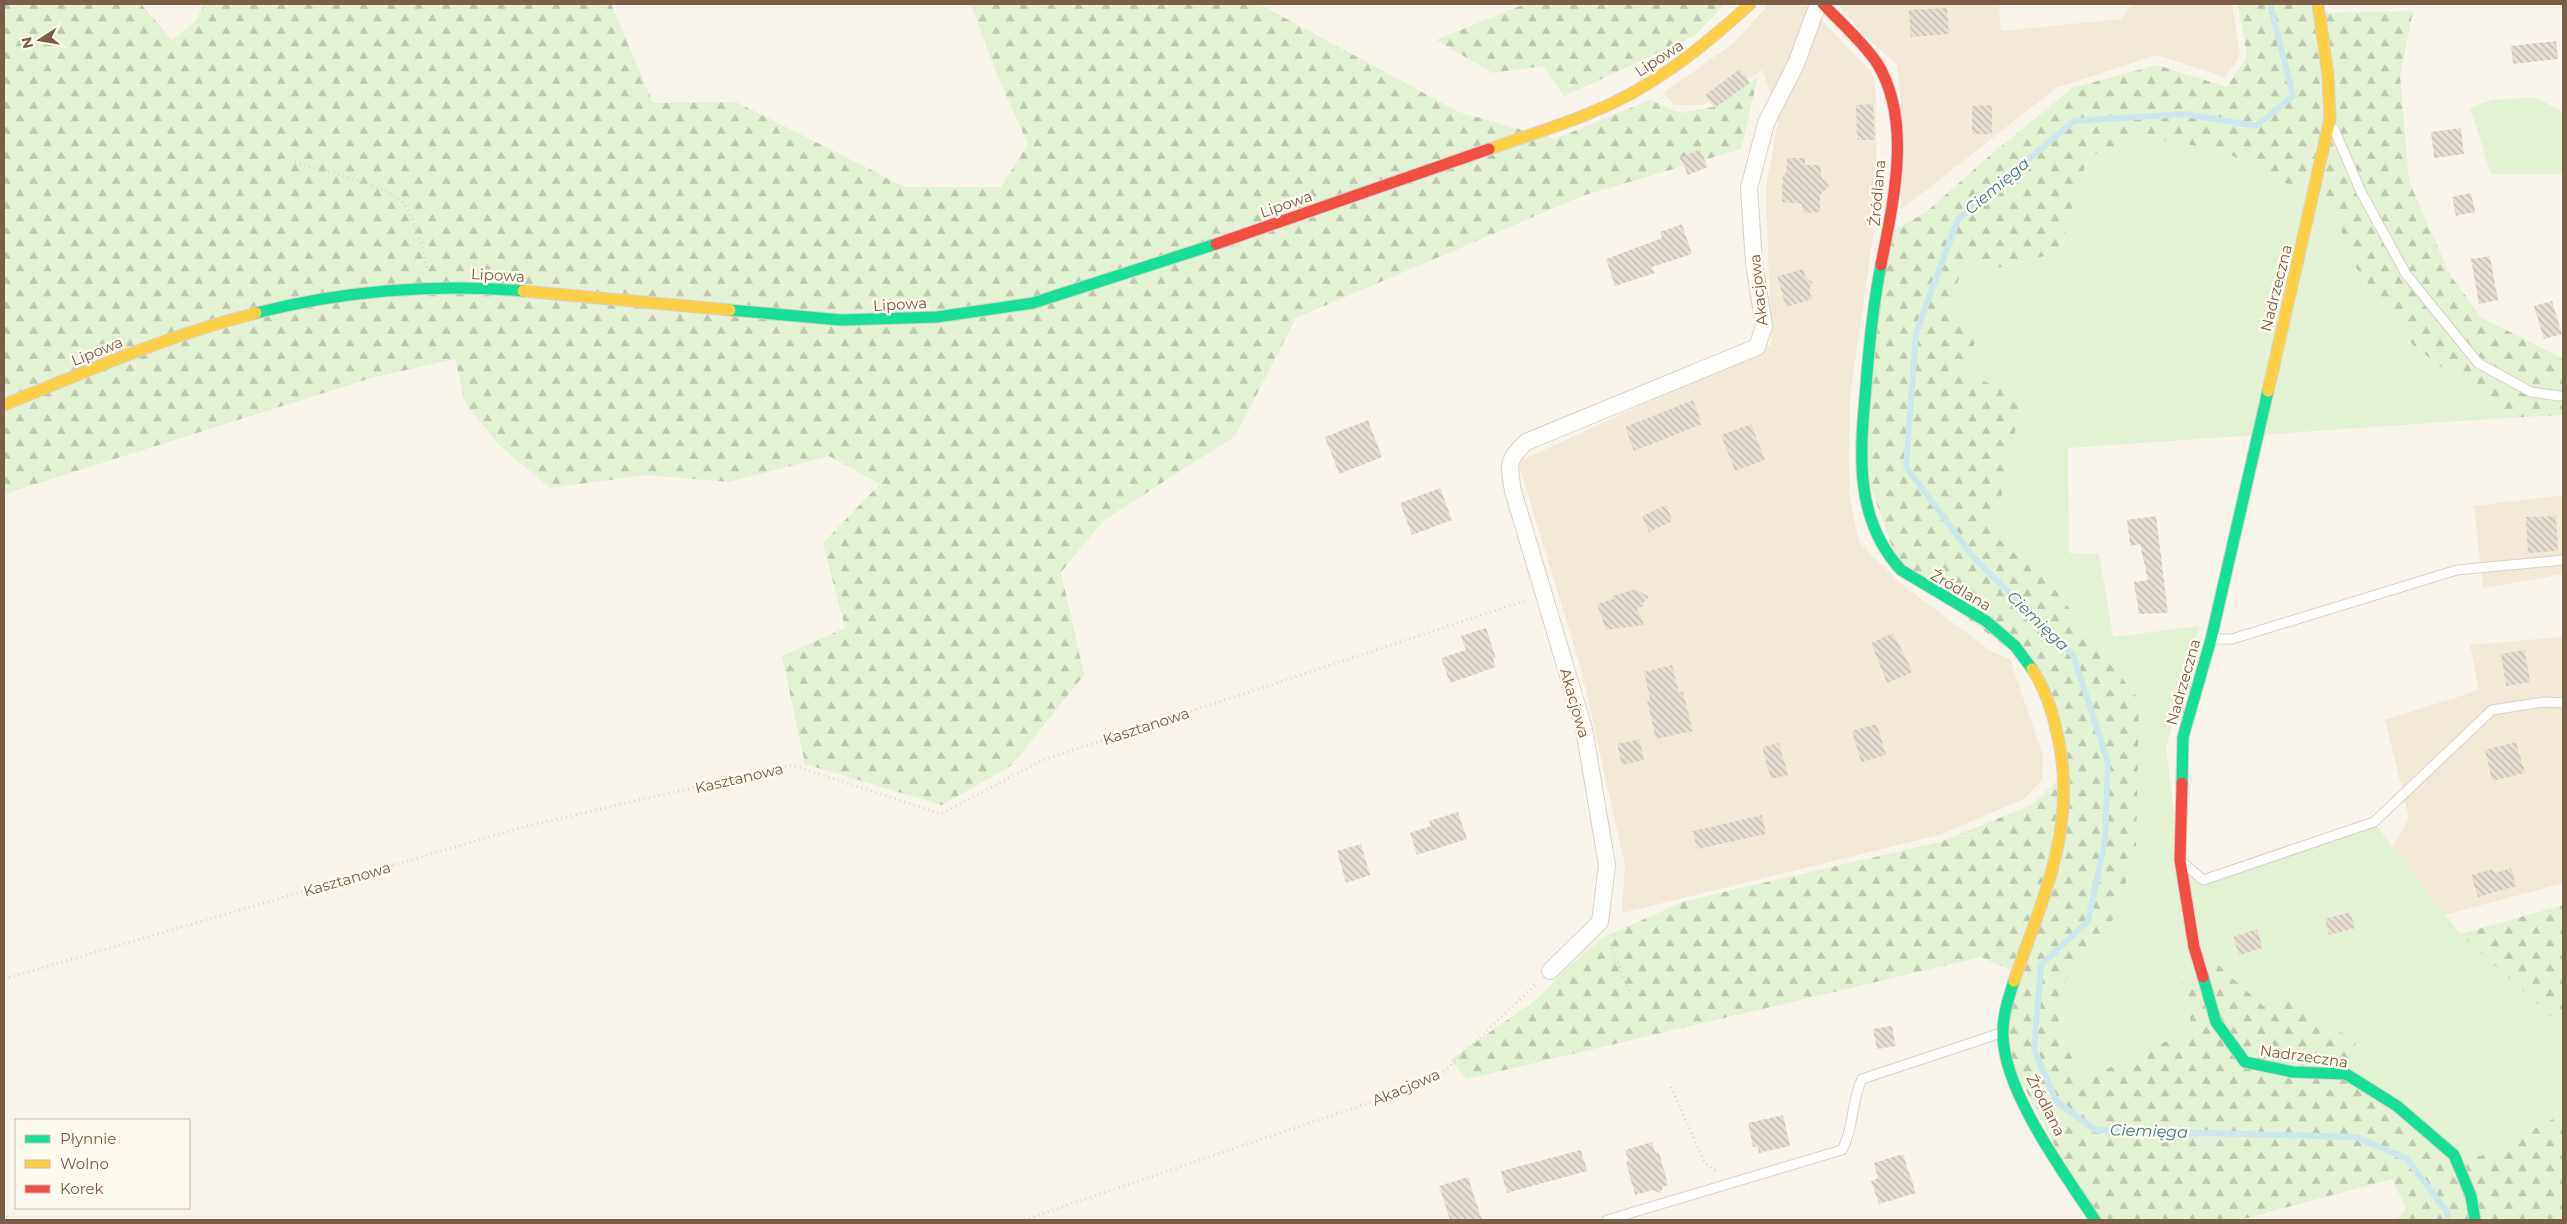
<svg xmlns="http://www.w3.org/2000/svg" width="2567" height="1224" font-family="Montserrat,sans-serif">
<defs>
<pattern id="forest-firs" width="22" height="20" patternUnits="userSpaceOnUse" patternTransform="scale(1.25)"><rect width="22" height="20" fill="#e3f1d5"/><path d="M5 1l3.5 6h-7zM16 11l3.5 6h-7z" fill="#bdc6af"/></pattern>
<pattern id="building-back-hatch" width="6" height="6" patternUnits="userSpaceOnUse" patternTransform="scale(1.25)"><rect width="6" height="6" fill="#e6ded3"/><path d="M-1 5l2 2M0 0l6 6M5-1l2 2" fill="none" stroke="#bfb7ad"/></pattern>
</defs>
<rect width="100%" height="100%" fill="#f9f5ec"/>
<g fill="#f2e9d9">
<path d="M1769 4H1806L1873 74 1876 94 1877 209 1850 397 1849 495 1859 542 1899 582 1992 652 2010 659 2043 756 2042 780 2024 799 1939 835 1622 913 1625 865 1581 669 1518 462 1771 345 1766 187 1778 122 1763 70 1703 105H1675L1663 93 1734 43Z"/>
<path d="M1838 4H1999L2001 31 2121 19 2133 4H2232L2240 56 2225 77 2157 55 2056 88 1901 210V103L1897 65 1860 32Z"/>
<path d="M2563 495V574L2483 588 2474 506Z"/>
<path d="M2563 637V883L2445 915 2393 847 2409 818 2385 720 2479 690 2470 645Z"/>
</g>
<g fill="#e3f1d5">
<path d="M2535 97 2563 112V174H2491L2470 108 2492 100Z"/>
<path d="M2145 137 2221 150 2285 183 2331 197 2351 261 2411 343 2505 418 2068 448 2069 553 2099 554 2113 637 2199 626 2166 748 2181 861 2203 880 2374 822 2460 934 2563 1027V1114L2481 1156 2454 1155 2263 1006 2213 960 2181 984 2193 1029 2081 1080 2060 1032 2065 982 2115 917 2136 850 2139 700 2052 586 1993 534 2023 395 1963 374 1951 304 1964 261 1993 269 2060 252 2088 156Z"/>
</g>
<g fill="url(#forest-firs)">
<path d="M4 4H141L172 40 197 20 203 4H611L653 103 736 102 905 187H1001L1028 144 998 77 971 4H1259L1459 112 1555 139 1650 100 1681 113 1718 106 1758 77 1741 149 1582 196 1296 318 1235 436 1104 520 1061 572 1084 675 1012 765 942 805 805 764 782 656 845 628 823 543 880 484 829 456 729 482 647 475 550 488 501 447 465 403 455 359 371 378 4 494Z"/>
<path d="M1525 4H1724L1696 35 1565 96 1543 66 1493 73 1436 40Z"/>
<path d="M2238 4H2318L2321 13 2413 11 2400 76 2409 181 2450 275 2482 318 2563 359V415L2505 418 2411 343 2351 261 2331 197 2285 183 2221 150 2145 137 2088 156 2060 252 1993 269 1964 261 1951 304 1977 337 1963 374 2023 395 1993 534 2052 586 2139 700 2136 850 2115 917 2065 982 2060 1032 2082 1080 2193 1029 2181 984 2213 960 2263 1006 2285 998 2356 1042 2346 1074 2454 1155 2481 1156 2563 1114V1220H2397L2406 1208 2392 1179 2240 1220H2094L2004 1049 2017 973 1981 957 1467 1079 1450 1060 1540 997 1562 973 1602 938 1685 901 1940 842 2032 805 2065 773 2032 666 1900 569 1860 457 1888 233 1925 213 1987 158 2072 88 2157 65 2227 87 2247 57Z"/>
<path d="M2563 905V1027L2460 934Z"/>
</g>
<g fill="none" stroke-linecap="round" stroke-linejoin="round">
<path stroke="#cce6eb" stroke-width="6" d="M2270 4 2293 96 2256 126 2185 114 2074 121 1958 219 1916 333 1906 467 1974 558 2073 655 2108 762 2105 841 2088 921 2041 965 2034 1049 2056 1101 2095 1130 2356 1137 2407 1159 2447 1212 2448 1220"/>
</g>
<g fill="url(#building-back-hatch)">
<path d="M1947 8 1949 34 1911 37 1909 10Z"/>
<path d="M2556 41 2558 59 2513 64 2511 46Z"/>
<path d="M1740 69 1750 83 1715 108 1705 95Z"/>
<path d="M1873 104 1875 140H1857L1856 105Z"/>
<path d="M1992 105V134H1972V106Z"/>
<path d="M2461 128 2464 154 2434 158 2431 132Z"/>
<path d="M1700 149 1708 167 1688 175 1680 158Z"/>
<path d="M1787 158H1805V165H1821V177L1829 186 1820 195V212L1803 213 1802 204 1782 202 1783 175 1786 173Z"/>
<path d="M2471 193 2475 212 2456 216 2452 197Z"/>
<path d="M1682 224 1692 254 1652 267 1655 273 1615 286 1606 259 1662 238 1660 232Z"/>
<path d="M2490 256 2498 300 2479 304 2471 259Z"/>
<path d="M1803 269 1806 278 1813 282 1809 290 1812 299 1786 307 1777 276Z"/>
<path d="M2552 301 2562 334 2544 339 2534 306Z"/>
<path d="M1693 400 1702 424 1634 451 1625 427Z"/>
<path d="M1368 420 1382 457 1339 474 1325 437Z"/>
<path d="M1751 424 1765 460 1735 471 1721 435Z"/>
<path d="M1440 488 1452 520 1412 535 1400 503Z"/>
<path d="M1666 505 1673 521 1649 532 1642 516Z"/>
<path d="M2156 516 2168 613 2139 614 2134 582 2148 580 2140 544 2130 546 2127 520Z"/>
<path d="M2556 516 2558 551 2528 553 2526 517Z"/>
<path d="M1636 589 1649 597 1643 603 1644 606 1637 608 1644 625 1606 630 1597 604 1614 599 1613 596Z"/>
<path d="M1486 628 1496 658 1493 659 1496 667 1450 683 1441 658 1466 650 1461 636Z"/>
<path d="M1893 633 1913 672 1887 683 1871 643Z"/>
<path d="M2525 650 2530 682 2506 686 2501 654Z"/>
<path d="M1672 665 1679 692H1683L1693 731 1656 739 1647 700 1650 699 1644 672Z"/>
<path d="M1877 724 1886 755 1861 762 1852 731Z"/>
<path d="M1639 739 1644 760 1622 765 1617 744Z"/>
<path d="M2516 742 2525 773 2492 781 2485 750Z"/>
<path d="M1779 743 1788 775 1771 779 1762 747Z"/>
<path d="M1458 812 1467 839 1417 855 1410 833 1431 826 1429 821Z"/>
<path d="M1762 815 1766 834 1697 849 1693 831Z"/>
<path d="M1361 844 1370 875 1346 883 1337 851Z"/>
<path d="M2511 868 2516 886 2478 897 2471 875 2493 869 2495 873Z"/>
<path d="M2350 912 2355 928 2329 935 2325 919Z"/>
<path d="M2257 929 2263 948 2239 955 2233 937Z"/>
<path d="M1892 1026 1896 1046 1877 1049 1873 1029Z"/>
<path d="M1783 1115 1790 1146 1759 1153 1757 1146 1753 1147 1748 1123Z"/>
<path d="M1652 1142 1656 1153 1659 1152 1668 1185 1664 1186 1660 1193 1653 1190 1635 1195 1626 1162 1629 1161 1625 1150Z"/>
<path d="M1581 1150 1587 1171 1507 1193 1501 1171Z"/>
<path d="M1903 1154 1916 1193 1879 1204 1871 1181 1878 1178 1874 1163Z"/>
<path d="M1468 1177 1482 1220H1450L1439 1186Z"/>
</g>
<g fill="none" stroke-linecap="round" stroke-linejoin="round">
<defs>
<g id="lane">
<path d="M2334 129 2361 192 2406 274 2478 363 2531 392 2559 396"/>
<path d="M2211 639H2232L2457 570 2563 560"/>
<path d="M2186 865 2203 880 2374 822 2492 710 2544 702 2563 703"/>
<path d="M1607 1220 1842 1150C1854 1128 1851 1102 1862 1079L2001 1033"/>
</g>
<path id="street" d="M1550 971 1600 922 1607 865 1584 729 1513 491C1509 465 1506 461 1526 442L1757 347 1764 326 1754 263 1749 188 1766 123 1796 64 1818 4"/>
<g id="fast">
<path d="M1881 265C1873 305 1869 345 1866 386 1860 451 1853 518 1901 570L1986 621 2015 646 2032 669"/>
<path d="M730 310 841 320 937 317 1033 303 1216 244"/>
<path d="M256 313C342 291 435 283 523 291"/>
<path d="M2182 783 2183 737 2211 639 2268 391"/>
<path d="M2203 977 2216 1022 2245 1062 2293 1072 2346 1074 2397 1106 2454 1155 2471 1196 2475 1220"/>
<path d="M2014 981C2008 999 2002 1018 2003 1037 2005 1093 2064 1173 2095 1220"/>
</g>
<g id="slow">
<path d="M1489 149C1523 137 1557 127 1590 113 1651 89 1702 48 1750 4"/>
<path d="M523 291 730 310"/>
<path d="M2268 391 2330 119 2328 75 2318 4"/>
<path d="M4 405C87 371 169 335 256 313"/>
<path d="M2014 981C2043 897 2079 824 2057 733 2052 710 2045 688 2032 669"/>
</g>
<g id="jam">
<path d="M1823 4C1841 23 1862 41 1877 63 1913 121 1893 203 1881 265"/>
<path d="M1216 244 1489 149"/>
<path d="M2182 783 2180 860 2194 947 2203 977"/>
</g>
</defs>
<use href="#lane" stroke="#d8d2ca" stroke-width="11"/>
<use href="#street" stroke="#d8d2ca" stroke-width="18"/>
<use href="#fast" stroke="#d8d1c8" stroke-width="13"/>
<use href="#slow" stroke="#d8d1c8" stroke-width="13"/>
<use href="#jam" stroke="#d8d1c8" stroke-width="13"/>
<g stroke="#dcd5cd" stroke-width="3" stroke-dasharray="1 4" stroke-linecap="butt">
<path d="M290 161C316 169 387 184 403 203 414 216 424 252 427 268"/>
<path d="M1608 939 1631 994"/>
<path d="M4 979 527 826 792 765 941 814 1043 760 1527 600"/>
<path d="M1671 1087 1705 1163 1717 1172"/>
<path d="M1024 1220 1392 1095 1446 1070 1537 983"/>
</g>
<use href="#lane" stroke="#fefefc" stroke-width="9"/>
<use href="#street" stroke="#fefefc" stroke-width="16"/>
<use href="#fast" stroke="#16e098" stroke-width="11"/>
<use href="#slow" stroke="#ffcf43" stroke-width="11"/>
<use href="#jam" stroke="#f24e42" stroke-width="11"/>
</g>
<g text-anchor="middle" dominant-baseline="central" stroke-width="5" stroke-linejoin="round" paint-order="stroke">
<g font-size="15" fill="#7a5e48" stroke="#fffaef">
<text transform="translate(1659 58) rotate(-33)">Lipowa</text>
<text transform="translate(1877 193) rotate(-85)">Źródlana</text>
<text transform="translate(1286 204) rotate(-19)">Lipowa</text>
<text transform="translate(498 275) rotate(3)">Lipowa</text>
<text transform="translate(2276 288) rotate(-76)">Nadrzeczna</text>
<text transform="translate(1758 290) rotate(-96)">Akacjowa</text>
<text transform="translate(900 304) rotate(-3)">Lipowa</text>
<text transform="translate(97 351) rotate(-22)">Lipowa</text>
<text transform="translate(1961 590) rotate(30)">Źródlana</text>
<text transform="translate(2183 682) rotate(-74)">Nadrzeczna</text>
<text transform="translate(1575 703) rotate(74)">Akacjowa</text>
<text transform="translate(1146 726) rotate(-18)">Kasztanowa</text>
<text transform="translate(739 778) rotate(-13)">Kasztanowa</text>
<text transform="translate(347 879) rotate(-16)">Kasztanowa</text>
<text transform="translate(2304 1056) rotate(8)">Nadrzeczna</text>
<text transform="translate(1406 1087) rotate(-23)">Akacjowa</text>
<text transform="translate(2046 1105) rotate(63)">Źródlana</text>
</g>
<g font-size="16" font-style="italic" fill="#407b8f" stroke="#fffaef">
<text transform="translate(1997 186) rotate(-40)">Ciemięga</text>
<text transform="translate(2038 621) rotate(44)">Ciemięga</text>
<text transform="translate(2149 1131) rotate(2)">Ciemięga</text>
</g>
</g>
<rect width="2567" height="1224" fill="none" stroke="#7a5e48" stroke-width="10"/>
<rect x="15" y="1119" width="175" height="90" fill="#fffaef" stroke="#cabcac"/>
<rect x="25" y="1135" width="25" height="8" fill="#16e098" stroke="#cabcac"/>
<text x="60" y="1144" font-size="15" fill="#7a5e48">Płynnie</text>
<rect x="25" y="1160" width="25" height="8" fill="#ffcf43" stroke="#cabcac"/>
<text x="60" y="1169" font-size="15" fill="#7a5e48">Wolno</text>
<rect x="25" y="1185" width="25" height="8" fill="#f24e42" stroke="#cabcac"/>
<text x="60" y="1194" font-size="15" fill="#7a5e48">Korek</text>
<g transform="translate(40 40) rotate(258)" stroke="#fffaef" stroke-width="4" paint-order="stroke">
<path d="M0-4L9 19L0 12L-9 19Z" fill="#7a5e48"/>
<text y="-8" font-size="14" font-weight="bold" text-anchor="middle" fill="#7a5e48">N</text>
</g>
</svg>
